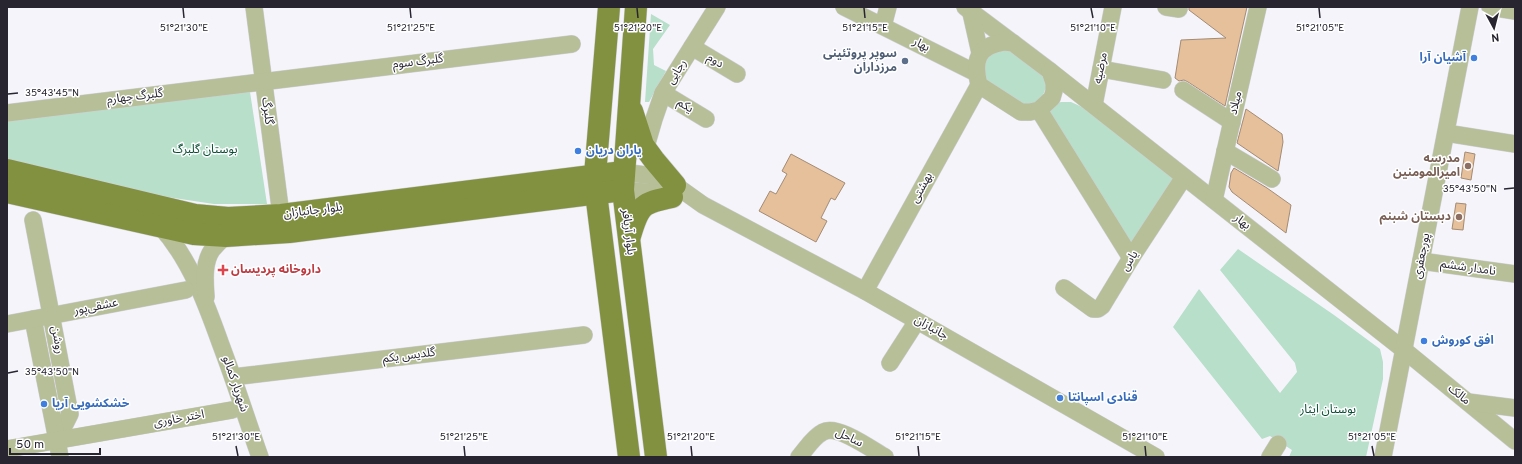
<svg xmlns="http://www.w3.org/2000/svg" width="1522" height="464" font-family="Overpass,'Noto Sans Arabic',sans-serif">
<rect width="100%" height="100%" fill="#f5f4fb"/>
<g fill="#b7dfca">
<path d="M651 14 670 25 653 49 654 65 666 71 649 102H645Z"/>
<path d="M1006 47C1014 52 1038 67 1043 73 1048 80 1046 93 1040 99 1036 103 1030 104 1025 105L986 82 982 74 985 56Z"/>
<path d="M250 92 267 204H214L167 197 7 159V120Z"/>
<path d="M1061 102H1071L1082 107 1176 180 1131 249 1045 113 1054 104Z"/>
<path d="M1238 249 1334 315 1380 349 1383 362V379L1366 457H1289L1292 450 1270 436 1262 439 1173 327 1199 289 1280 393 1297 372 1295 363 1220 270Z"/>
</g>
<g fill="#e5c09a" stroke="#a38b74">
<path d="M1189 7H1247L1225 106 1188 82 1184 80 1179 81 1175 78 1181 40 1226 38 1189 10Z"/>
<path d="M1246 109 1282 134 1283 142 1278 171 1237 143Z"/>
<path d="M1465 152 1475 154 1471 180 1461 178Z"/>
<path d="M791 154 845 183 835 200 831 198 821 218 827 221 816 242 759 211 770 191 776 194 787 174 782 171Z"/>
<path d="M1234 168 1267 188 1291 205 1286 233 1232 192 1229 187 1231 173Z"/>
<path d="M1456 203 1466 204 1463 230 1452 229Z"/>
</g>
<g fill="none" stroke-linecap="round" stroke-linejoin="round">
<defs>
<g id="minor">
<path d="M254 7 281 215"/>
<path d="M844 7 976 73"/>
<path d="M965 7 1013 43"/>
<path d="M1166 7 1179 9"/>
<path d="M1490 7 1515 11"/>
<path d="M972 9 971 13 980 53"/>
<path d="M883 26 888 7"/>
<path d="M1004 42 1013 43 1050 71 1054 83V91L1052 98 1039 110 1030 112H1021L979 85C973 61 977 46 1004 42Z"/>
<path d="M692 47 737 74"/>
<path d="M1101 69 1163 80"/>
<path d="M1050 71 1404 350 1515 441"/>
<path d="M1183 90 1232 122"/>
<path d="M663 93 706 119"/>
<path d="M1094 105 1113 7"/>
<path d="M1039 110 1131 258"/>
<path d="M7 113 572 44"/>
<path d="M1446 133 1515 144"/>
<path d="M647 143 654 119 663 93 717 7"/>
<path d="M1225 151 1272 179"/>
<path d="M623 172 653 176 675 185 703 205 865 291 1156 457"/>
<path d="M623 190 657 193 670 196"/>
<path d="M1214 200 1258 7"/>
<path d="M33 220 70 414 57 440 60 457"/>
<path d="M160 226C190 259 206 303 221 345 235 382 247 420 260 457"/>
<path d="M1421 261 1515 274"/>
<path d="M1064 288 1093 309H1098L1102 306 1131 258 1184 177"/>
<path d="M865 291 979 85"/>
<path d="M206 297C205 282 203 263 212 250 216 245 221 240 226 236"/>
<path d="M33 319 57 440"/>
<path d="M7 324 186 290"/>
<path d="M890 363 917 321"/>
<path d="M233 377 584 335"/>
<path d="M1468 402 1515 408"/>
<path d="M7 449 232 410"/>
<path d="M799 457C806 449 813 437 823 432 837 424 871 449 885 457"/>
<path d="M1270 457 1278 444"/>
<path d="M1383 457 1470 7"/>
</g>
<g id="major">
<path d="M609 7 595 175 596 193 629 457"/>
<path d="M636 7 623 190 656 457"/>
<path d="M632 111 643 145 654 160 675 185"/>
<path d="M7 170 195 215 228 218 281 215 623 172"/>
<path d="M7 192 194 234 226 236 289 232 623 190"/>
<path d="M630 236C639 205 642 203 672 197"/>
</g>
</defs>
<use href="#minor" stroke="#d0cfd7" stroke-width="18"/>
<use href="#major" stroke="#d0cfd7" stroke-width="23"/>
<use href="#minor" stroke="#b6bf97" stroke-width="17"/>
<use href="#major" stroke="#829140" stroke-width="22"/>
</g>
<path fill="none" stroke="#282531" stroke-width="1.5" d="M183 8 184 18M410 8 411 18M637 8 638 18M864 8 865 18M1091 8 1093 18M1319 8 1320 18M8 94 18 93M1504 189 1514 188M8 373 18 371M236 446 238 456M464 446 465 456M691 446 692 456M918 446 919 456M1145 446 1146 456M1372 446 1374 456"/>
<g fill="#3f7fe0" stroke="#fff" stroke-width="1.5">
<circle cx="1474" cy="58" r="4"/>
<circle cx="578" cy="151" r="4"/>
<circle cx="1424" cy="341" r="4"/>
<circle cx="1060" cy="398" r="4"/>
<circle cx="44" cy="404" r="4"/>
</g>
<circle fill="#5c6f8a" stroke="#fff" stroke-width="1.5" cx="905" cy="61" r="4"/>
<g fill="#8d6e63" stroke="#fff" stroke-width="1.5">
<circle cx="1468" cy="166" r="4"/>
<circle cx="1459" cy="217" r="4"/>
</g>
<path fill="#e0444e" stroke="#fff" stroke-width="1.5" d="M221 264h4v4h4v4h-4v4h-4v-4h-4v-4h4z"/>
<g text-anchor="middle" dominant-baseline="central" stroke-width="3" stroke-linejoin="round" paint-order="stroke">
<g font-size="12" fill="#282531" stroke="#fff">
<text transform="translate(921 45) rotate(27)">بهار</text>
<text transform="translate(715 61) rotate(31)">دوم</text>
<text transform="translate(418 62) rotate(-7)">گلبرگ سوم</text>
<text transform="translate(1101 68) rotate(-79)">مرضیه</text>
<text transform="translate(677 72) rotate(-58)">رجایی</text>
<text transform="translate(135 97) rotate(-7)">گلبرگ چهارم</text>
<text transform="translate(1236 103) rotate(-77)">میلاد</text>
<text transform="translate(685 106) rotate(31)">یکم</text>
<text transform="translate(267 111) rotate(83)">گلبرگ</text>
<text transform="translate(922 188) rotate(-61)">بهشتی</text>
<text transform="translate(313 211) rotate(-7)">بلوار جانبازان</text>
<text transform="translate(1242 222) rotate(38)">بهار</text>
<text transform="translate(628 232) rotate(83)">بلوار آریافر</text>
<text transform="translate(1422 256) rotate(-79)">پورجعفری</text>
<text transform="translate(1130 261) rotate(-58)">یاس</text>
<text transform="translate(1468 268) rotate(8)">نامدار ششم</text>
<text transform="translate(96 307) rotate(-11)">عشقی‌پور</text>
<text transform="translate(931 328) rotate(30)">جانبازان</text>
<text transform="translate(57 340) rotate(80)">روشن</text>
<text transform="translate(409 356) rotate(-7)">گلدیس یکم</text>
<text transform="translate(235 384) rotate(71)">شهریار کمالو</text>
<text transform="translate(1459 395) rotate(39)">مالک</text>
<text transform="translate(179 419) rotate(-10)">اختر خاوری</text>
<text transform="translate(849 438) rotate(26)">ساحل</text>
</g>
<g font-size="12" font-weight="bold" fill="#4e5e75" stroke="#fff" text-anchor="end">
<text x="897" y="54">سوپر پروتئینی<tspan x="897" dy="14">مرزداران</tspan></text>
</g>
<g font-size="12" font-weight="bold" fill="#366cbe" stroke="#fff" text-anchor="start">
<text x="1466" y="58" text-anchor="end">آشیان آرا</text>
<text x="586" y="151">یاران دریان</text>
<text x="1432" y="341">افق کوروش</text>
<text x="1068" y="398">قنادی اسپانتا</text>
<text x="52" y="404">خشکشویی آریا</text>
</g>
<g font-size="12" fill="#064b32" stroke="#fff">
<text x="205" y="150">بوستان گلبرگ</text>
<text x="1328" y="410">بوستان ایثار</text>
</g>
<g font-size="12" font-weight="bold" fill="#785e54" stroke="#fff" text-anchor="end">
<text x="1460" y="159">مدرسه<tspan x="1460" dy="14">امیرالمومنین</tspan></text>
<text x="1451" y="217">دبستان شبنم</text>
</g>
<g font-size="12" font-weight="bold" fill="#be3a42" stroke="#fff" text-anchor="start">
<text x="231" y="270">داروخانه پردیسان</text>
</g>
</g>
<g font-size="10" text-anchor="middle" fill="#282531" stroke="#fff" stroke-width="3" stroke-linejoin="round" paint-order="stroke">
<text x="184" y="31">51°21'30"E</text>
<text x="411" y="31">51°21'25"E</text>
<text x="638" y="31">51°21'20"E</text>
<text x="865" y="31">51°21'15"E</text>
<text x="1093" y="31">51°21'10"E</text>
<text x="1320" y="31">51°21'05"E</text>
<text x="52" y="96">35°43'45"N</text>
<text x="1470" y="192">35°43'50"N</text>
<text x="52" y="375">35°43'50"N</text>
<text x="236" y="440">51°21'30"E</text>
<text x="464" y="440">51°21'25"E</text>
<text x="691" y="440">51°21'20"E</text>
<text x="918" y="440">51°21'15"E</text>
<text x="1145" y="440">51°21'10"E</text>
<text x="1372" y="440">51°21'05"E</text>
</g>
<rect width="1522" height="464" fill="none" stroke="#282531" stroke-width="16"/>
<g transform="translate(1494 28) rotate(173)" stroke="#ffffff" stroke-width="3" paint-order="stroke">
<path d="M0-3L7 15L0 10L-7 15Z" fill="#282531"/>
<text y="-6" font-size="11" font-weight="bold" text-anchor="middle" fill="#282531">N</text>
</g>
<path d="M10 448v6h90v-6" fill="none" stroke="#282531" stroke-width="2"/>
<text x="16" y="448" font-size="12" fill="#282531" stroke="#ffffff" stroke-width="3" paint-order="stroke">50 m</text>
</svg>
